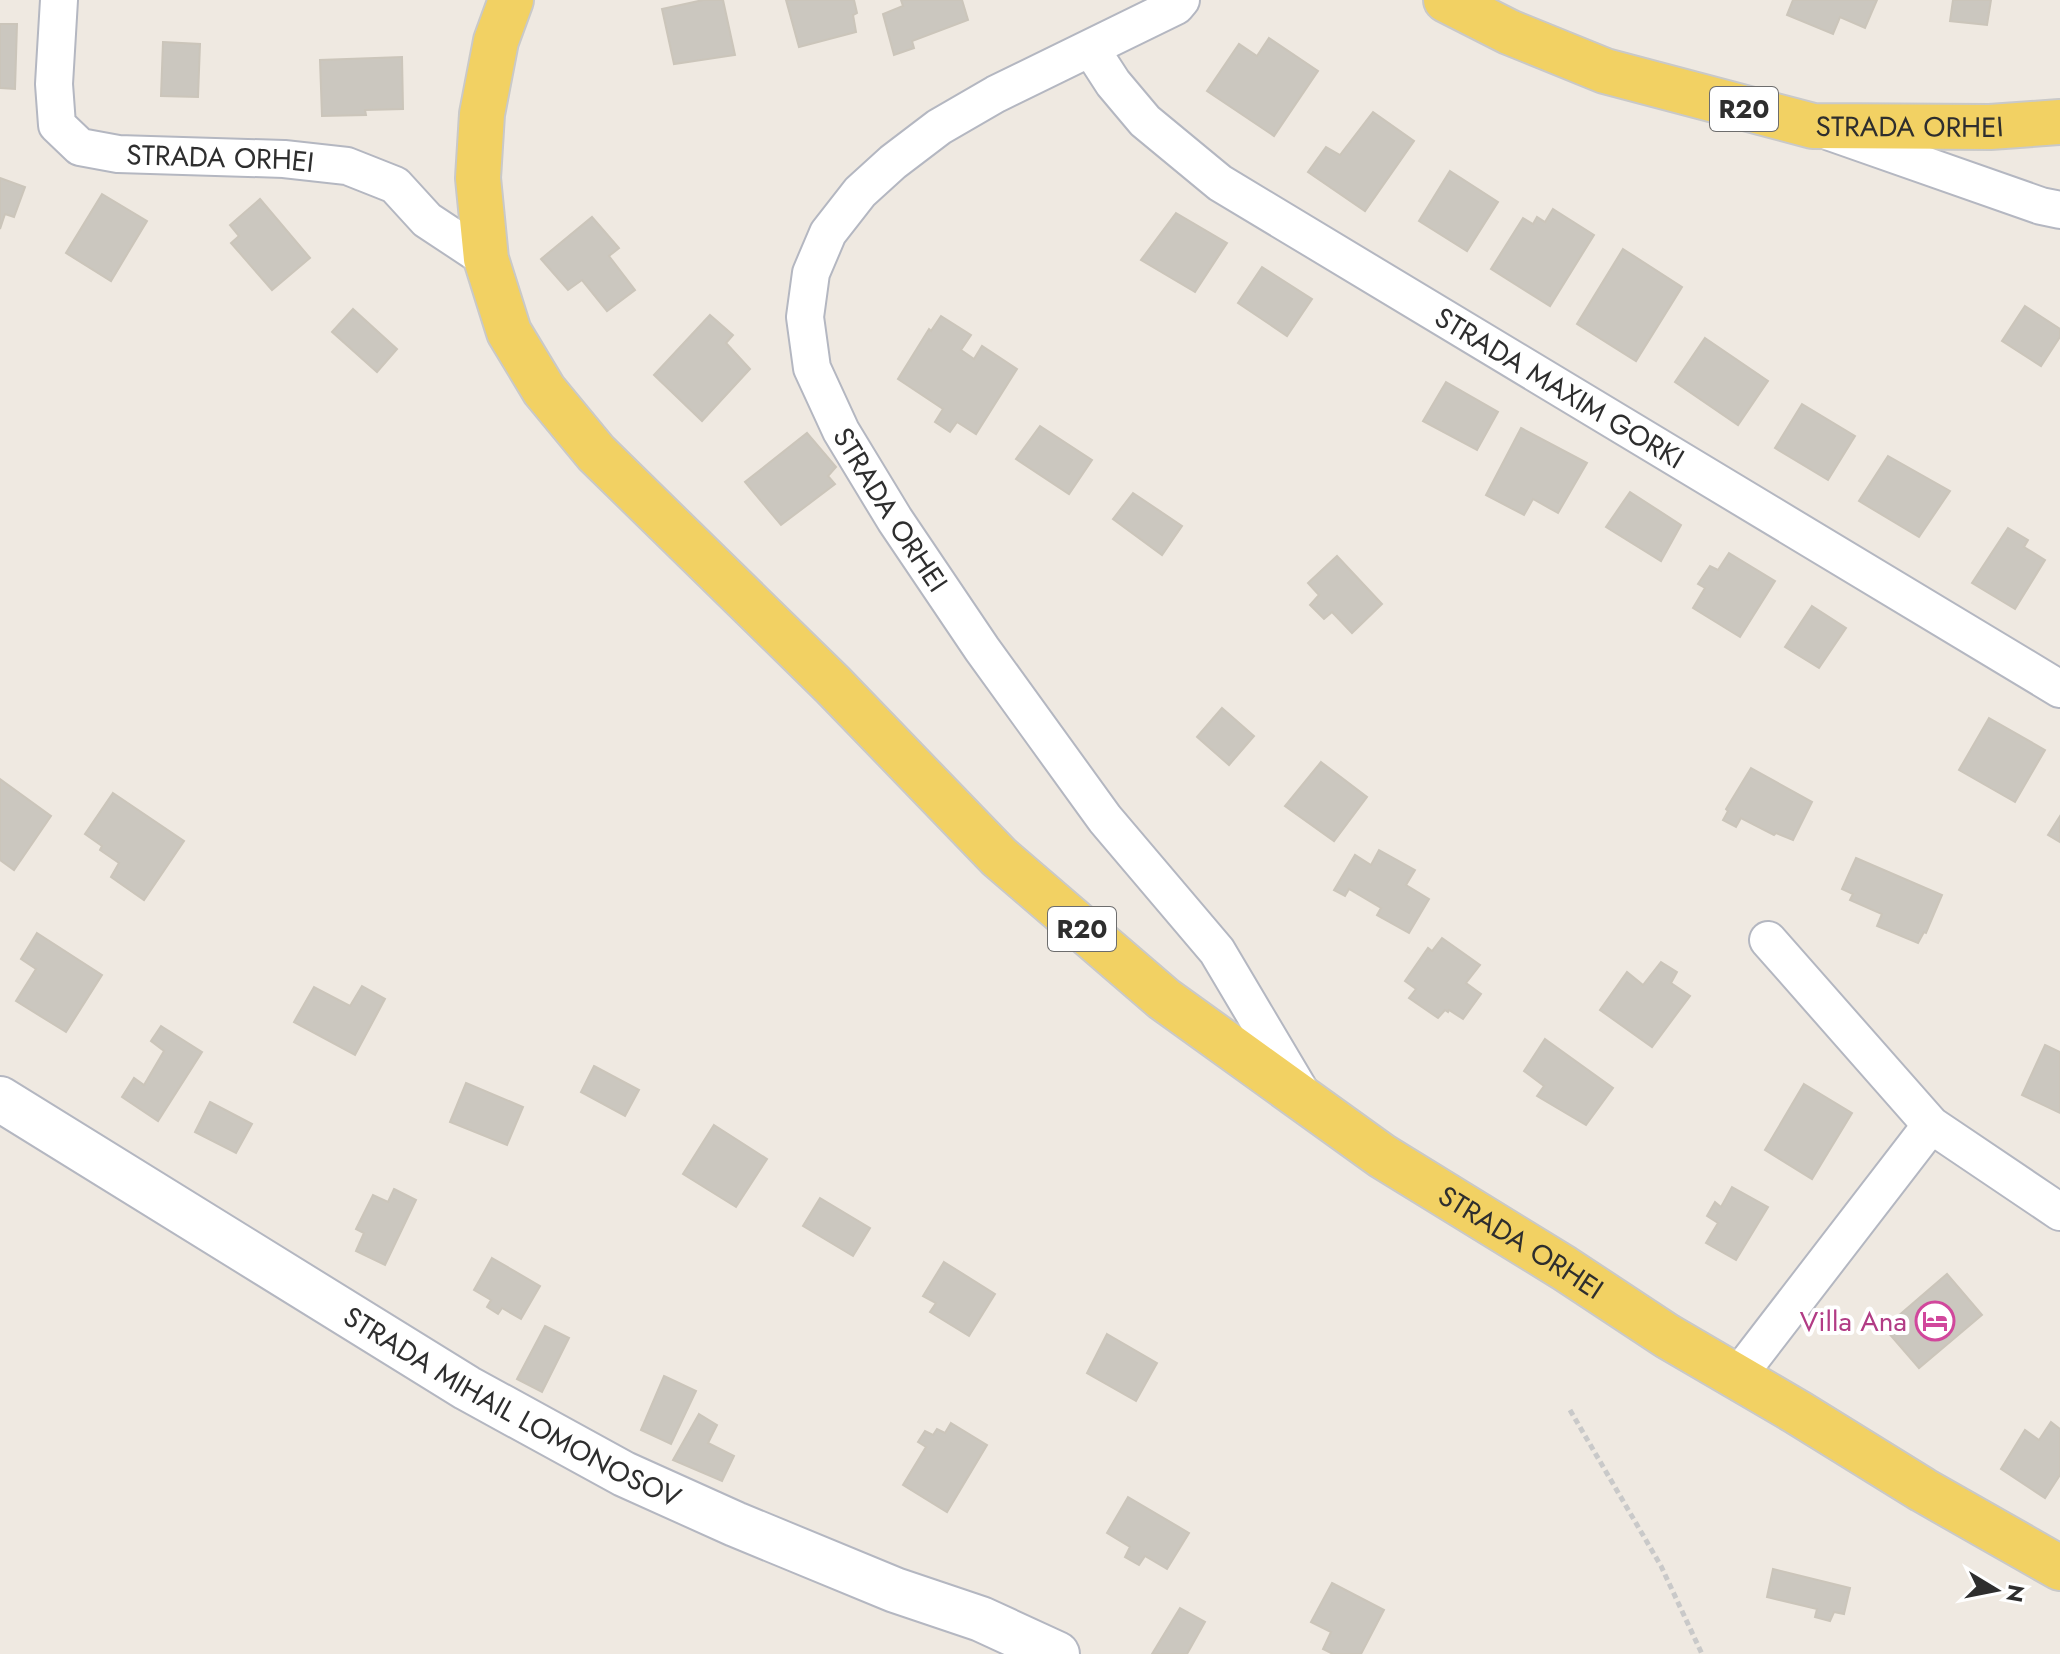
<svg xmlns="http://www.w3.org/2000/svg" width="2060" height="1654" font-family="Jost,sans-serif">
<rect width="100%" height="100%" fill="#efe9e1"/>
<g fill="#cbc7bf" stroke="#cbc5ba" stroke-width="2">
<path d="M703 0H723L735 55 674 64 662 9Z"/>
<path d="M786 0H854L857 13 853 15 856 32 799 47Z"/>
<path d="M901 0H962L968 20 912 41 914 48 894 55 883 14 903 6Z"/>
<path d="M1793 0H1877L1865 28 1840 17 1833 34 1787 15Z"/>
<path d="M1953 0H1991L1987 25 1950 21Z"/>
<path d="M0 24H17L15 89 0 88Z"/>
<path d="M1269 38 1318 71 1274 136 1207 91 1239 44 1257 56Z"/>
<path d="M163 42 200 44 198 97 161 96Z"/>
<path d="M402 57 403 109 365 110 366 115 322 116 320 60Z"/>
<path d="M1373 112 1414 141 1365 211 1308 172 1326 147 1340 155Z"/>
<path d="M1450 171 1498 202 1467 251 1419 221Z"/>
<path d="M0 178 25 187 14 217 5 214 0 229Z"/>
<path d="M102 194 147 221 111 281 66 253Z"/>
<path d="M260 199 310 258 272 290 231 243 239 236 230 225Z"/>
<path d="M1553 209 1594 235 1550 306 1491 269 1523 218 1533 224 1537 217 1545 222Z"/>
<path d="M1176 213 1227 243 1195 292 1141 260Z"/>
<path d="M592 217 619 248 609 256 635 290 607 311 582 280 568 290 541 259Z"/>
<path d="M1623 249 1682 287 1636 361 1577 324Z"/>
<path d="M1262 267 1312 299 1287 336 1238 303Z"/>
<path d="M2025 306 2060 329V337L2041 366 2002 341Z"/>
<path d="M353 309 397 349 377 372 332 332Z"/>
<path d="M710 315 733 335 726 343 750 369 702 421 654 375Z"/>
<path d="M941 316 971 335 961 350 974 359 982 346 1017 369 976 434 957 422 950 432 935 422 943 409 898 379 929 329 931 331Z"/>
<path d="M1705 338 1768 381 1738 425 1675 382Z"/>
<path d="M1446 382 1498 412 1477 450 1423 421Z"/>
<path d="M1802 404 1855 436 1828 480 1775 448Z"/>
<path d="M1040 426 1092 460 1069 494 1016 459Z"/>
<path d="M1521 428 1587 463 1558 513 1533 499 1524 515 1486 495Z"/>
<path d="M807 433 836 467 828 476 835 484 781 525 745 482Z"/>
<path d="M1888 456 1950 491 1919 537 1859 501Z"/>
<path d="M1630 492 1681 525 1661 561 1606 527Z"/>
<path d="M1133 493 1182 526 1162 555 1113 519Z"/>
<path d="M2008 528 2028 540 2024 547 2045 560 2015 609 1972 583Z"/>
<path d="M1729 553 1775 581 1740 637 1693 608 1705 588 1698 584 1710 566 1718 570Z"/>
<path d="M1337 556 1382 604 1352 633 1332 612 1324 619 1310 605 1319 595 1308 583Z"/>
<path d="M1812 606 1846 628 1819 668 1785 647Z"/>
<path d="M1222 708 1254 736 1229 765 1197 737Z"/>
<path d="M1989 718 2045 750 2015 802 1959 770Z"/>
<path d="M1321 762 1367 797 1334 841 1285 806Z"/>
<path d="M1751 768 1812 802 1793 840 1776 833 1774 835 1741 818 1736 827 1723 820 1728 811 1726 809Z"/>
<path d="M0 779 51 816 14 870 0 860Z"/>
<path d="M113 793 184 841 144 900 111 877 119 863 100 850 102 846 85 834Z"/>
<path d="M2060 816V842L2048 835Z"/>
<path d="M1379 850 1415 870 1406 885 1429 899 1409 933 1377 915 1381 908 1349 889 1345 896 1334 890 1355 855 1371 865Z"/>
<path d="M1856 858 1942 895 1926 933 1924 932 1918 943 1877 926 1882 914 1850 900 1853 894 1842 889Z"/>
<path d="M37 933 102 975 66 1032 16 1001 36 969 21 959Z"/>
<path d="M1442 938 1480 965 1466 983 1481 994 1463 1019 1449 1010 1448 1012 1445 1010 1438 1018 1409 998 1416 989 1405 981 1428 948 1432 951Z"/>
<path d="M1661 962 1677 972 1671 983 1690 996 1652 1047 1600 1010 1627 972 1643 985Z"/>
<path d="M362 986 385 999 355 1055 294 1022 314 987 350 1006Z"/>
<path d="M161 1026 202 1052 158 1121 122 1097 134 1078 144 1085 164 1051 151 1041Z"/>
<path d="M1545 1039 1613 1088 1586 1125 1537 1096 1544 1086 1524 1071Z"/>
<path d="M2045 1045 2060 1052V1113L2022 1095Z"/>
<path d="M594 1066 639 1090 625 1116 581 1092Z"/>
<path d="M466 1083 523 1107 507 1145 450 1122Z"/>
<path d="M1804 1084 1852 1113 1812 1179 1765 1150Z"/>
<path d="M210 1102 252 1124 236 1153 195 1132Z"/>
<path d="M714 1125 767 1159 736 1207 683 1174Z"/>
<path d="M1732 1187 1768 1207 1736 1260 1706 1243 1718 1223 1707 1216 1715 1202 1721 1207Z"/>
<path d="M394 1189 416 1200 385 1265 356 1251 364 1233 356 1229 373 1195 388 1202Z"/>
<path d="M820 1198 870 1228 853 1256 803 1226Z"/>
<path d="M492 1258 540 1286 521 1319 502 1308 498 1314 487 1307 491 1300 474 1290Z"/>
<path d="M944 1262 995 1294 969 1336 930 1312 936 1303 923 1296Z"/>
<path d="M1947 1274 1982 1315 1919 1368 1887 1331 1899 1321 1897 1317Z"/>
<path d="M545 1326 569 1338 542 1392 517 1379Z"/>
<path d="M1107 1334 1157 1363 1136 1401 1087 1373Z"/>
<path d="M664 1376 696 1391 671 1444 641 1430Z"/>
<path d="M699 1414 717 1425 708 1443 734 1456 722 1481 673 1460Z"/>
<path d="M2051 1422 2060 1429V1475L2045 1498 2001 1469 2025 1430 2039 1440Z"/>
<path d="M951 1423 987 1445 947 1512 903 1485 926 1447 918 1442 925 1431 933 1435 937 1429 945 1433Z"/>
<path d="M1128 1497 1189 1533 1167 1569 1145 1556 1139 1565 1125 1557 1130 1547 1107 1533Z"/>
<path d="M1773 1569 1850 1588 1844 1614 1834 1612 1830 1621 1815 1617 1817 1609 1767 1597Z"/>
<path d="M1332 1583 1384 1610 1361 1654H1333L1323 1649 1331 1632 1311 1622Z"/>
<path d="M1180 1608 1205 1622 1187 1654H1152Z"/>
</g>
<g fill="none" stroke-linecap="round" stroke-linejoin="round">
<defs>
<g id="street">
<path id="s1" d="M59 0 54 84 57 125 80 147 118 154 284 159 347 166 395 185 427 220 486 259"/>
<path id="s2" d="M1181 0 1176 6 996 94 939 127 893 162 860 192 828 233 811 273 805 317 812 368 841 431 895 520 982 649 1105 819 1217 951 1303 1096"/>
<path id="s3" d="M1091 49 1113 83 1145 121 1220 183 2060 689"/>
<path d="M1830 132 2041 206 2060 210"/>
<path d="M1768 940 1931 1125 2060 1212"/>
<path d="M1737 1377 1931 1125"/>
</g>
<g id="secondary">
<path id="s4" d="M0 1099 467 1388 624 1474 735 1524 895 1590 981 1619 1057 1654"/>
</g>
<g id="primary">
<path id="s5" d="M511 0 496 41 482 114 478 178 486 259 509 332 544 390 596 453 833 685 999 857 1164 999 1382 1156 1564 1268 1667 1336 1797 1412 1923 1490 2060 1568"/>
<path id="s6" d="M1446 0 1509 32 1605 71 1813 126 1990 127 2060 122"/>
</g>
</defs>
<use href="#street" stroke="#b4b7c1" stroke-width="40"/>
<use href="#secondary" stroke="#b4b7c1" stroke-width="48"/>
<use href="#primary" stroke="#c9c9c9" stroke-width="48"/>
<path stroke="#c9c9c9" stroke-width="5" stroke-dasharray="6 4" stroke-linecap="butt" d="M1570 1410 1661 1566 1702 1654"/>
<use href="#street" stroke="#fff" stroke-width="36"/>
<use href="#secondary" stroke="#fff" stroke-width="44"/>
<use href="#primary" stroke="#f2d163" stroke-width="44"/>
</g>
<defs>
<symbol id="hotel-ring" viewBox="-11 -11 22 22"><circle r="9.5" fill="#fff" stroke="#d1479c" stroke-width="1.5"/><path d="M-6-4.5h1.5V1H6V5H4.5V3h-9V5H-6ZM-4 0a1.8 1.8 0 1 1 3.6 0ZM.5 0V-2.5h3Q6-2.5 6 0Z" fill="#d1479c"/></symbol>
</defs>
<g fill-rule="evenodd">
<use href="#hotel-ring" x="1913" y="1299" width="44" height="44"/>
</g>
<g text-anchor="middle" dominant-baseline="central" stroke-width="8" stroke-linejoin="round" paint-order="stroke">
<g fill="#fff" stroke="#6d6d6d" stroke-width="2">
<rect x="1710" y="87" width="68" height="44" rx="6"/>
<rect x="1048" y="907" width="68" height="44" rx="6"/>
</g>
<g font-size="26" font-weight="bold" fill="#2e2e2e">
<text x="1744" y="109">R20</text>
<text x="1082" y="929">R20</text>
</g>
<g font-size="28" fill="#2e2e2e" stroke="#fff">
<text stroke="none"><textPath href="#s6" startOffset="486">STRADA ORHEI</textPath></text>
<text stroke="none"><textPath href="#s1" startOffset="298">STRADA ORHEI</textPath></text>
<text stroke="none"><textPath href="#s3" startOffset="584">STRADA MAXIM GORKI</textPath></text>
<text stroke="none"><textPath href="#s2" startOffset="730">STRADA ORHEI</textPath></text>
<text stroke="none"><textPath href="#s5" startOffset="1710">STRADA ORHEI</textPath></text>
<text stroke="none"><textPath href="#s4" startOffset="598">STRADA MIHAIL LOMONOSOV</textPath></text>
</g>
<g font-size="28" fill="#b23c85" stroke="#fff" text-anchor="end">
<text x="1907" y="1321">Villa Ana</text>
</g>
</g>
<g transform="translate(1996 1590) rotate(100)" stroke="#ffffff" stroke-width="6" paint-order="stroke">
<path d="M0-6L14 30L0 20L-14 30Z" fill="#2e2e2e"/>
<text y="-12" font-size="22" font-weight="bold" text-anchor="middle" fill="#2e2e2e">N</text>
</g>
</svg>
